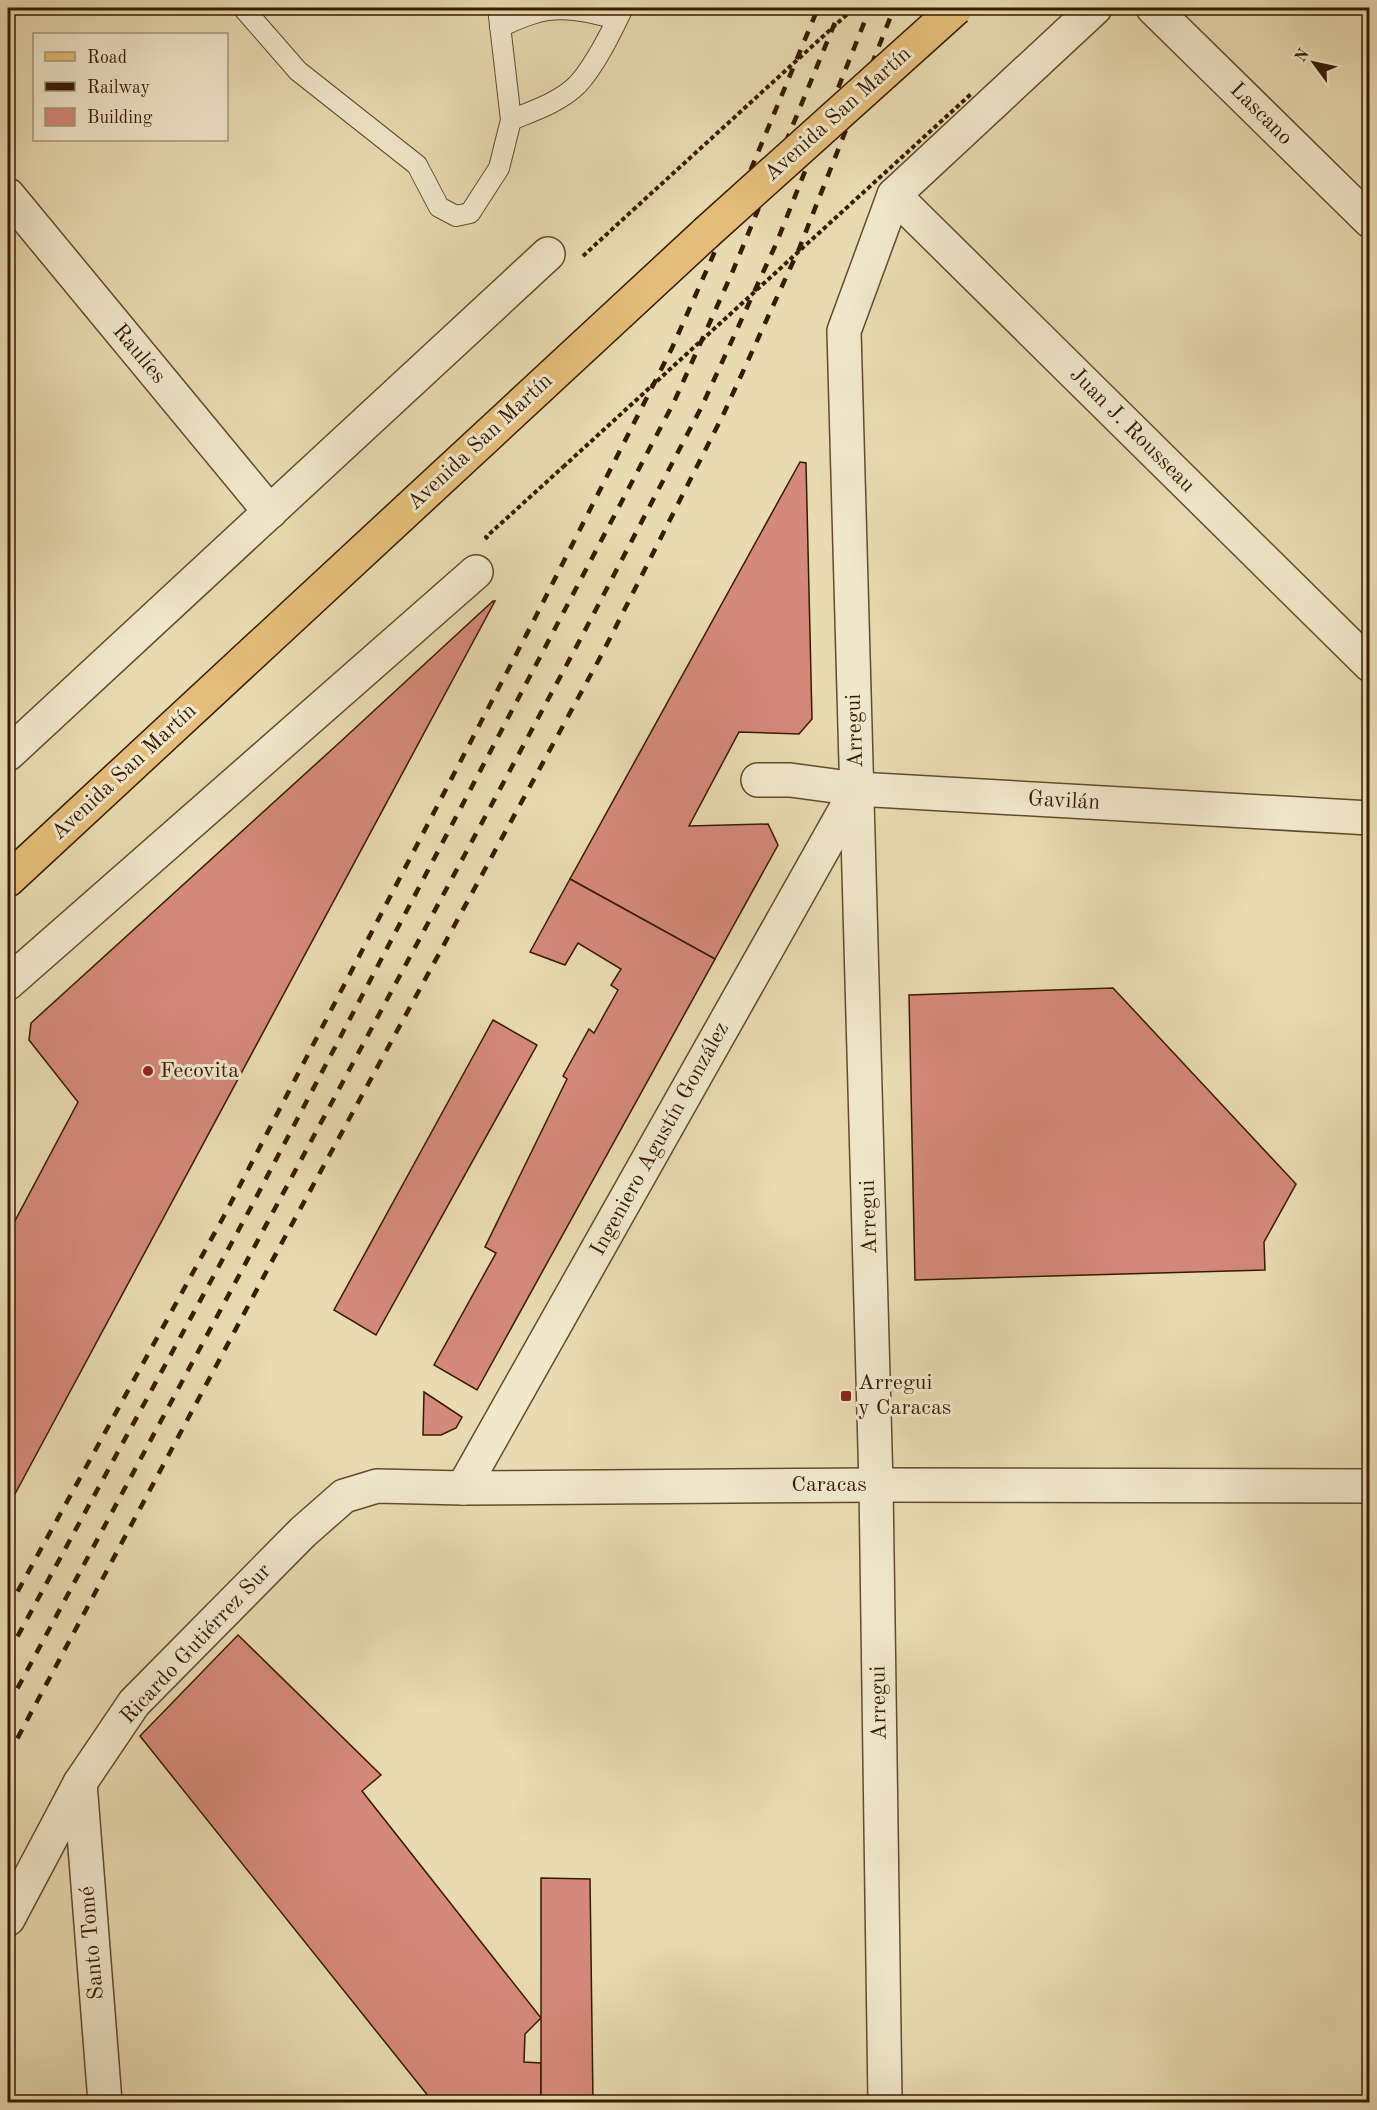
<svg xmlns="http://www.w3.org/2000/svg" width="1377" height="2110" font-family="'Old Standard TT',serif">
<rect width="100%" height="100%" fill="#e9dbb1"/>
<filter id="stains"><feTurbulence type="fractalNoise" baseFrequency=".00333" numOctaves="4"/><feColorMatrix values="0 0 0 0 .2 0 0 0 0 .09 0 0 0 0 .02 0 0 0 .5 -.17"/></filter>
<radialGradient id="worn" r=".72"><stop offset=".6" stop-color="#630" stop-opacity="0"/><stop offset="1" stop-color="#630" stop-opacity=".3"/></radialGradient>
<g fill="#d5897b" stroke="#371b01" stroke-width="1.5">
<path d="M800 462 806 463 812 719 799 734 739 732 689 826 768 824 778 845 715 959 570 879Z"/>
<path d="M493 601H495L8 1507V1234L78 1102 29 1040 31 1023 339 743Z"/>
<path d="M570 879 715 959 477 1390 434 1365 496 1253 485 1247 567 1079 563 1076 589 1029 594 1033 618 990 611 985 621 969 578 943 565 965 530 952Z"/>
<path d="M1113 988 1296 1184 1264 1242 1265 1270 915 1280 909 995Z"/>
<path d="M493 1020 537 1045 376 1335 334 1310Z"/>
<path d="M424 1392 462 1417 456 1428 441 1435H423Z"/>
<path d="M238 1635 381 1775 362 1791 541 2018 525 2034 524 2062 541 2063V2102H433L140 1736Z"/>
<path d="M541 1878 590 1879 593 2102H541Z"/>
</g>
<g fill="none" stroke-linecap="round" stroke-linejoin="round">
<defs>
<g id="service">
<path d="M243 8 298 71 417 165 439 207 456 216 470 213 499 168 511 120 498 8"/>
<path d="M500 27C511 22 521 17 532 14 560 4 590 12 617 19"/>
<path d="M511 120C533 111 560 102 577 85 595 66 612 31 623 8"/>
</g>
<g id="minor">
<path d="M1153 8 1370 221"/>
<path d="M8 195 270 512"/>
<path d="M894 195 1370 665"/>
<path d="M8 754 548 254"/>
<path d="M758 780H790L857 789 1370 818"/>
<path d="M8 983 476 572"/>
<path d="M463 1488 857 789"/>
<path d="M80 1783 105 2102"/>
<path d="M8 1919 80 1783 134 1703 303 1532 344 1496 377 1486 463 1488 876 1485 1370 1486"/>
<path d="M885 2102 876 1485 844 331 894 195 1095 8"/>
</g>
<path id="primary" d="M8 880 706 233"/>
</defs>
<use href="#service" stroke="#644b2d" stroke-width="22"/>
<use href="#minor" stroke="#644b2d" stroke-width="36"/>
<use href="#primary" stroke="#371b01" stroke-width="36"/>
<g stroke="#371b01" stroke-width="4" stroke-dasharray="4.5 3" stroke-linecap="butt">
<path d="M583 256 633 210"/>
<path d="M488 539 486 537 563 467"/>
</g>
<use href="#service" stroke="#f1e8cc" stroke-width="20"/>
<use href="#minor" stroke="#f1e8cc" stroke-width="33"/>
<use href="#primary" stroke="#e4be78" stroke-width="33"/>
<g stroke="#371b01" stroke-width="4.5" stroke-dasharray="10 10" stroke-linecap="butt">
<path d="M8 1609 224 1216 534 620 672 348 744 186 818 8"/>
<path d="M8 1654 250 1209 674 402 732 273 841 8"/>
<path d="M8 1706 581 638 702 406 776 244 870 8"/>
<path d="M8 1756 279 1248 602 654 724 413 799 249 894 8"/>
</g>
<defs>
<path id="primary-bridge" d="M706 233 956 8"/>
</defs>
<use href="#primary-bridge" stroke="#371b01" stroke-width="36" stroke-linecap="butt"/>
<g stroke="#371b01" stroke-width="4" stroke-dasharray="4.5 3" stroke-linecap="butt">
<path d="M633 210 854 8"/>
<path d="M563 467 971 94"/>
</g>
<use href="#primary-bridge" stroke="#e4be78" stroke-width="33"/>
</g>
<g fill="#8f2418" stroke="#f1e8cc" stroke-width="2">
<circle cx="148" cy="1071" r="6"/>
<rect x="840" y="1390" width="12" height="12" rx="3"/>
</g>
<g text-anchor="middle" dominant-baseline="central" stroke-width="6" stroke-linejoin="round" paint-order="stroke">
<g font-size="22" fill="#371b01" stroke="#f1e8cc">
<text transform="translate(838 114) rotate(-42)">Avenida San Martín</text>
<text transform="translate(1261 114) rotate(45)">Lascano</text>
<text transform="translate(139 354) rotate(50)">Raulíes</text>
<text transform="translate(1132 430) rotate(45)">Juan J. Rousseau</text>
<text transform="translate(480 442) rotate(-43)">Avenida San Martín</text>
<text transform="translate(855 731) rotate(-92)">Arregui</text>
<text transform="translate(124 772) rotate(-43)">Avenida San Martín</text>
<text transform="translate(1064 801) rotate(3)">Gavilán</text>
<text transform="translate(660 1139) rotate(-61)">Ingeniero Agustín González</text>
<text transform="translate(869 1217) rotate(-92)">Arregui</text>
<text x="829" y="1485">Caracas</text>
<text transform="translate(196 1644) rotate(-47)">Ricardo Gutiérrez Sur</text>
<text transform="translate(879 1703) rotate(-91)">Arregui</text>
<text transform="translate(92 1943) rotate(-95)">Santo Tomé</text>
</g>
<g font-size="22" fill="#371b01" stroke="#f1e8cc" text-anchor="start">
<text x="160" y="1071">Fecovita</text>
<text x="858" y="1383">Arregui<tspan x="858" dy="25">y Caracas</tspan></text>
</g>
</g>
<rect width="1377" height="2110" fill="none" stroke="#e9dbb1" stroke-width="30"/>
<rect x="9" y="9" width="1359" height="2092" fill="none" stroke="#371b01" stroke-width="3"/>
<rect x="15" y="15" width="1347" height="2080" fill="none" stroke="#371b01" stroke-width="1.5"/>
<rect x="33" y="33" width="195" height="108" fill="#f1e8cc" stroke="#a7967b" stroke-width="1.5"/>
<rect x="45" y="52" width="30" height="9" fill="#e4be78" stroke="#a7967b" stroke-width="1.5"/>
<text x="87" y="63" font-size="18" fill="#371b01">Road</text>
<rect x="45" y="82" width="30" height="9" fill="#371b01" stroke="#a7967b" stroke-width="1.5"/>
<text x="87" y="93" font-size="18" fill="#371b01">Railway</text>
<rect x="45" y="108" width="30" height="18" fill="#d5897b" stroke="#a7967b" stroke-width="1.5"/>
<text x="87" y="123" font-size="18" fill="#371b01">Building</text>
<g transform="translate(1314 63) rotate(303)" stroke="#f1e8cc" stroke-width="4.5" paint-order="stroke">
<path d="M0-4.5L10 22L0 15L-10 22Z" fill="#371b01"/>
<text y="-9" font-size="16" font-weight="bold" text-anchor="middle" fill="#371b01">N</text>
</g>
<rect width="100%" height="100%" filter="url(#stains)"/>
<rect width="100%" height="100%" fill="url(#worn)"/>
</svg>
